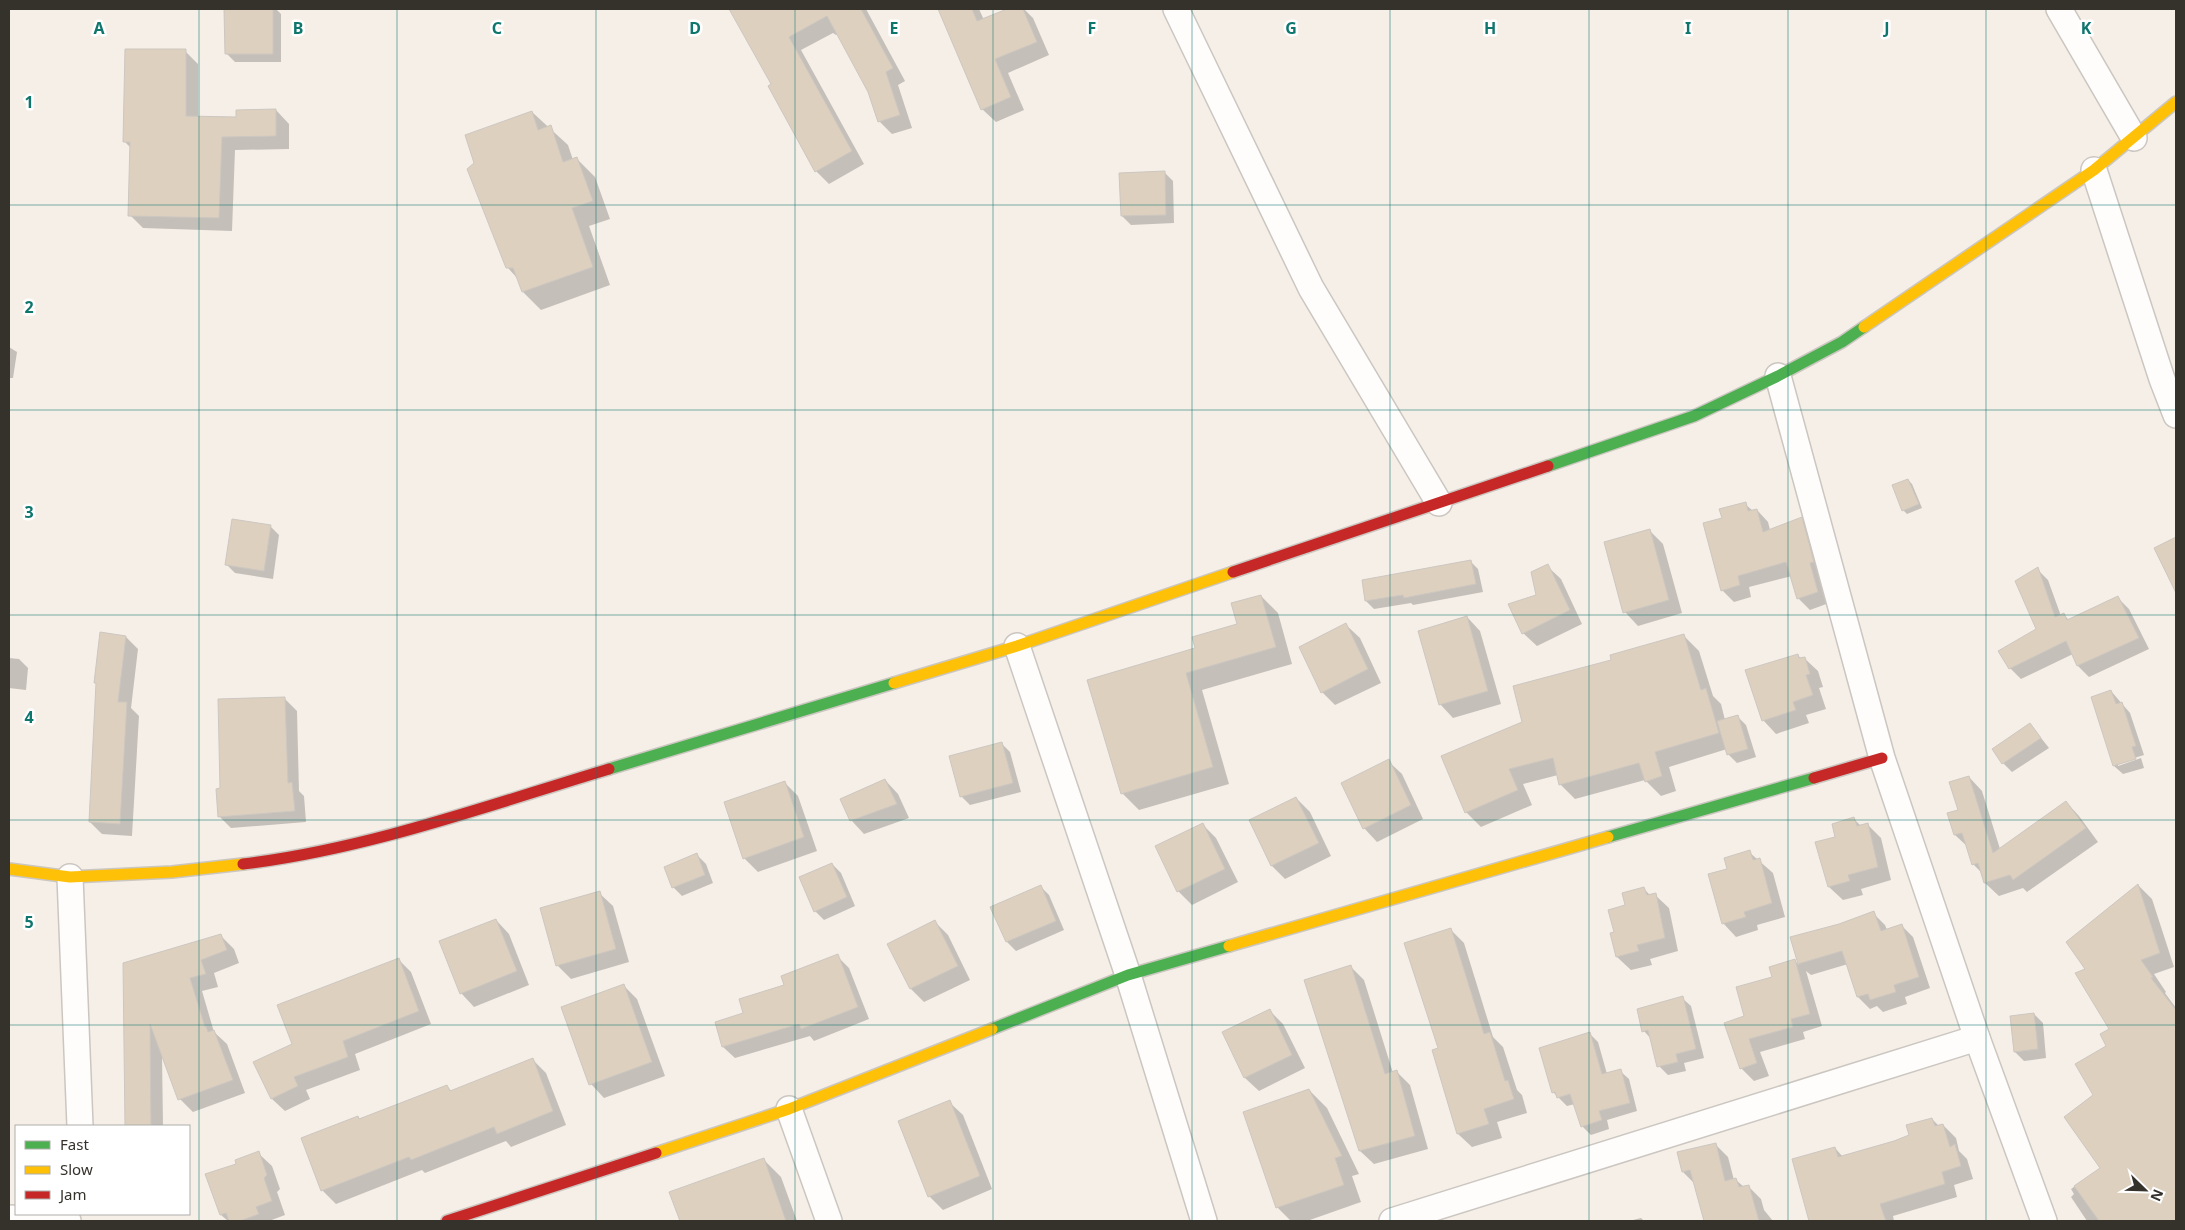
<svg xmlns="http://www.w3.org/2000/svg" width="2185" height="1230" font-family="'Noto Sans',sans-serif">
<rect width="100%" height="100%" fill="#f6efe8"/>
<g fill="#0003">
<path d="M226 9H276L281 14V62H235L226 53Z"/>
<path d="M730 9H866L905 81 898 85 912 128 892 134 879 121 870 92 838 34 836 35 833 33 801 50 864 164 829 184 816 171 773 85Z"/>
<path d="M940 9H979L984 20 1010 9H1024L1033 18 1049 55 1008 73 1024 110 996 122 982 109Z"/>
<path d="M185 51 198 64V117L237 118 276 110 289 124V149L235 150 232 231 143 228 130 215 131 148 124 141Z"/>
<path d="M532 112 568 145 573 160 577 159 595 177 610 219 589 226 610 285 541 310 523 292 518 279 507 267Z"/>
<path d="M1164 172 1173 181 1174 223 1131 225 1122 216Z"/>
<path d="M9 347 17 352 13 378H9Z"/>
<path d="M1908 480 1912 484 1922 508 1907 514 1903 510Z"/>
<path d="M1745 504 1753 511 1757 510 1768 522 1770 530 1801 519 1813 531 1829 603 1810 610 1798 598 1792 576 1749 587 1751 597 1734 602 1722 590 1723 519Z"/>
<path d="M270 526 279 535 273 579 235 573 226 564Z"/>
<path d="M1649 530 1663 544 1682 613 1638 626 1625 612Z"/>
<path d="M2176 539V591L2155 549Z"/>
<path d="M1470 561 1478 569 1483 592 1413 605 1411 603 1374 609 1366 601Z"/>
<path d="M1547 566 1561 579 1582 624 1537 646 1523 633 1538 596Z"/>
<path d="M2037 569 2048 580 2061 616 2064 615 2069 620 2118 598 2129 609 2149 649 2089 677 2078 666 2073 654 2021 679 2010 668 2037 630Z"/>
<path d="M1261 596 1278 613 1292 664 1202 690 1229 784 1139 810 1122 793 1196 649 1239 624Z"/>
<path d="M1467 617 1480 631 1501 704 1453 718 1440 704Z"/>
<path d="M1346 625 1360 638 1381 683 1335 705 1322 692Z"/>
<path d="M1684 636 1699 651 1713 696 1721 704 1725 720 1737 716 1746 725 1756 757 1737 763 1728 754 1727 749 1669 767 1676 791 1661 796 1645 780 1575 799 1560 784 1558 775 1523 784 1532 805 1481 827 1466 812 1524 722 1613 661Z"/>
<path d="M126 637 138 649 131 708 139 716 132 836 102 834 90 822 97 685 95 682Z"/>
<path d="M1798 655 1801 659 1804 658 1818 671 1823 687 1819 688 1826 709 1806 715 1809 723 1776 734 1763 720Z"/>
<path d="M9 658 19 659 28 668 26 690 9 688Z"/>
<path d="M2111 691 2130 713 2144 755 2118 763V766L2141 758 2144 768 2123 774 2114 766Z"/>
<path d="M285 699 297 711 299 791 304 796 306 822 231 828 219 816 222 789Z"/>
<path d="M2030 724 2049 748 2012 772 2003 763Z"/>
<path d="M1001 743 1010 752 1021 792 970 805 961 796Z"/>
<path d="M1388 761 1402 774 1423 819 1377 842 1364 828Z"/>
<path d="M1969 777 1982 791 2000 849 2066 802 2079 816 2098 842 2027 892 2023 888 1999 896 1985 883 1983 874 1973 864 1968 847 1955 835Z"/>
<path d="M885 780 898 794 909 818 864 834 851 820Z"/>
<path d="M784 782 798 796 817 851 758 872 744 858Z"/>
<path d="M1296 798 1310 812 1331 856 1285 879 1272 866 1250 821Z"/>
<path d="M1854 819 1861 826 1867 824 1881 838 1891 880 1861 889 1863 895 1843 900 1829 887 1817 843 1836 838Z"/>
<path d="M1202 824 1216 838 1238 882 1192 905 1178 891 1157 847Z"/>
<path d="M1749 852 1773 873 1785 917 1757 925 1758 930 1736 937 1723 923Z"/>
<path d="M697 855 706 864 713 883 682 896 673 887Z"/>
<path d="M832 864 841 873 855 906 824 920 815 911Z"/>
<path d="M2138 885 2152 899 2174 967 2154 974 2166 992 2165 993 2176 1008V1221H2087L2071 1197 2074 1194 2071 1189 2102 1168 2094 1096 2111 1029 2087 969Z"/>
<path d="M1040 886 1049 895 1064 930 1016 951 1007 942 992 908Z"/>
<path d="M1644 889 1651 896 1655 895 1669 908 1678 951 1650 959 1652 965 1631 970 1617 957 1611 934 1615 933Z"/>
<path d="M599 893 613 906 629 962 571 979 557 965Z"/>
<path d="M1873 913 1885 925 1887 930 1901 925 1913 937 1930 988 1905 997 1907 1004 1883 1012 1877 1006 1870 1009 1858 997 1848 964 1811 975 1806 971 1822 1026 1803 1032 1805 1039 1760 1052 1769 1076 1754 1081 1742 1069 1726 1024 1745 1017 1773 978 1795 961 1799 965 1792 938 1839 925Z"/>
<path d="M496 920 509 934 529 985 474 1007 461 993Z"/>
<path d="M935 922 948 935 970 980 924 1002 911 989 889 944Z"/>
<path d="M1450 929 1464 943 1493 1037 1503 1047 1517 1090 1522 1095 1527 1113 1497 1122 1502 1138 1472 1147 1458 1134 1433 1051 1439 1049Z"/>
<path d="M221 936 234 949 239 963 214 973 218 987 202 991 214 1032 227 1044 245 1093 193 1112 180 1099 162 1055 163 1126H126L125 964Z"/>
<path d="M837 956 849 968 869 1019 814 1041 810 1036 735 1058 723 1047 786 986Z"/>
<path d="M399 960 411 972 431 1024 355 1054 360 1070 306 1090 310 1099 285 1111 272 1099 293 1044Z"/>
<path d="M1350 966 1364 980 1393 1073 1397 1072 1410 1085 1428 1149 1374 1164 1360 1151 1306 981Z"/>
<path d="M623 985 637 999 665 1076 604 1098 591 1084 563 1008Z"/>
<path d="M1682 998 1691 1006 1704 1058 1684 1063 1686 1071 1668 1075 1659 1066 1652 1040 1644 1031Z"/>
<path d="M1269 1010 1283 1024 1305 1068 1259 1091 1245 1078 1223 1033Z"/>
<path d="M2034 1014 2043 1023 2046 1058 2024 1061 2015 1052Z"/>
<path d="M1589 1033 1598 1042 1607 1074 1620 1071 1629 1079 1637 1111 1607 1120 1609 1129 1591 1135 1582 1126 1575 1104 1567 1106 1553 1092Z"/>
<path d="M533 1060 546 1073 566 1125 511 1147 506 1141 425 1173 422 1170 336 1204 323 1191 303 1139 358 1117 361 1120 447 1086 452 1092Z"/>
<path d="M1309 1090 1327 1108 1359 1174 1352 1176 1361 1202 1307 1221H1291L1277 1207Z"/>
<path d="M949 1102 963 1115 992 1189 943 1210 929 1196Z"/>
<path d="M1932 1119 1939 1126 1943 1125 1956 1138 1959 1151 1967 1159 1973 1179 1954 1185 1957 1197 1893 1216 1894 1221H1811L1794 1160 1835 1148 1843 1157 1911 1136Z"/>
<path d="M1715 1144 1728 1157 1734 1180H1736L1744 1187 1748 1186 1761 1199 1764 1210 1773 1221H1705L1695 1184 1683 1172Z"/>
<path d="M258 1153 272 1166 280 1189 277 1192 285 1215 269 1221H228L221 1215 207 1175 238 1165Z"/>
<path d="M764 1160 781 1177 797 1221H680Z"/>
<path d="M1641 1218 1644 1221H1629Z"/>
</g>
<g fill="#ded0be" stroke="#ccc7c1">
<path d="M224 9H273V54H225Z"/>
<path d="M729 9H861L893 68 886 72 900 115 878 122 868 92 827 16 789 37 852 151 815 172 768 86 771 84Z"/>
<path d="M938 9H972L977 21 1007 9H1023L1037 42 995 59 1011 97 981 110Z"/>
<path d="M125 49H186V116L236 117V110L276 109V136L222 137 219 218 128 216 130 142H123Z"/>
<path d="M532 111 538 130 551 125 563 162 577 157 593 201 572 208 593 267 522 292 513 268H506L467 169 474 163 465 135Z"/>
<path d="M1165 171 1166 215 1121 216 1119 173Z"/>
<path d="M1908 479 1919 504 1902 511 1892 485Z"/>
<path d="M1746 502 1748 511 1757 509 1763 532 1802 517 1814 562 1810 563 1818 592 1797 599 1786 562 1738 576 1740 585 1721 591 1703 523 1722 518 1719 509Z"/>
<path d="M232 519 271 525 264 571 225 565Z"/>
<path d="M1650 529 1669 600 1623 613 1604 542Z"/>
<path d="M2176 537V593L2154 548Z"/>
<path d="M1471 560 1476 584 1404 598 1403 595 1365 601 1362 580Z"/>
<path d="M1548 564 1570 610 1522 634 1508 604 1536 595 1531 572Z"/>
<path d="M2038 567 2055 617 2064 613 2067 620 2118 596 2139 638 2077 666 2066 641 2009 669 1998 651 2036 629 2015 581Z"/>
<path d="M1261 595 1276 647 1186 673 1213 767 1121 794 1087 680 1195 648 1192 637 1237 624 1231 603Z"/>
<path d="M1467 616 1488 691 1439 705 1418 631Z"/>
<path d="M1346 623 1368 669 1321 693 1299 647Z"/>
<path d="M100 632 126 636 118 702H127L120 824 89 822 96 683H94Z"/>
<path d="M1684 634 1701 690 1706 688 1719 733 1655 752 1662 776 1645 782 1639 763 1559 785 1553 758 1509 769 1518 790 1465 813 1441 756 1522 722 1513 686 1611 660 1610 655Z"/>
<path d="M1798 654 1799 658 1805 657 1810 674 1806 675 1813 695 1793 702 1796 710 1762 721 1745 670Z"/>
<path d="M2111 690 2116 704 2122 702 2136 746 2132 747 2136 759 2113 766 2091 697Z"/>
<path d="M285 697 288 783 292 782 295 811 218 817 216 789 220 788 218 699Z"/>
<path d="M1738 715 1748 749 1727 755 1717 721Z"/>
<path d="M2030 723 2041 738 2002 764 1992 749Z"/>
<path d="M1002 742 1013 783 960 797 949 756Z"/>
<path d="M1389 759 1411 805 1363 829 1341 783Z"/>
<path d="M1969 776 1993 853 2066 801 2086 828 2013 880 2010 875 1984 883 1978 863 1972 865 1962 833 1954 835 1947 813 1958 810 1949 782Z"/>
<path d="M885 779 897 804 850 821 840 799Z"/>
<path d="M785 781 804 837 743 859 724 802Z"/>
<path d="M1296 797 1319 843 1271 866 1249 820Z"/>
<path d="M1854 817 1857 826 1868 823 1878 867 1848 875 1850 881 1828 887 1815 842 1835 837 1832 824Z"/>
<path d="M1203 823 1225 869 1177 892 1155 846Z"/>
<path d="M1750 850 1753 860 1760 858 1772 903 1744 912 1746 917 1722 924 1708 874 1727 869 1724 858Z"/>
<path d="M697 853 705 875 672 888 664 867Z"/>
<path d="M832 863 847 897 814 912 799 877Z"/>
<path d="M2138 884 2160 953 2141 960 2153 977 2151 978 2176 1010V1221H2099L2074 1186 2100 1168 2064 1117 2093 1095 2075 1064 2106 1046 2100 1034 2109 1029 2075 973 2085 969 2066 942Z"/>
<path d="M1041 885 1056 921 1006 942 990 907Z"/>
<path d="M1644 887 1647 895 1656 893 1665 938 1637 945 1639 951 1616 957 1610 933 1614 932 1608 910 1625 905 1622 893Z"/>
<path d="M600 891 616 949 556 966 540 908Z"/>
<path d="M1874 911 1881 931 1902 924 1919 977 1894 985 1896 992 1870 1000 1868 994 1857 997 1842 951 1798 964 1790 937 1839 924Z"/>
<path d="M496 919 517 971 460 994 439 941Z"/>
<path d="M935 920 958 966 910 989 887 944Z"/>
<path d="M1451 928 1484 1034 1490 1032 1505 1081 1508 1080 1514 1099 1484 1109 1489 1124 1457 1134 1432 1050 1438 1048 1404 943Z"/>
<path d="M221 934 227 950 201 960 206 974 190 978 205 1027 206 1026 208 1032 214 1030 233 1080 178 1100 150 1024 151 1126H125L123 963Z"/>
<path d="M838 954 858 1007 801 1029 799 1024 722 1047 715 1022 743 1013 739 999 784 985 781 976Z"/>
<path d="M399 958 419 1011 343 1041 348 1057 294 1077 298 1086 271 1099 253 1062 292 1044 277 1005Z"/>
<path d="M1795 959 1810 1014 1791 1019 1793 1027 1749 1039 1757 1063 1740 1069 1724 1023 1744 1016 1736 987 1772 977 1769 967Z"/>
<path d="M1351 965 1385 1074 1397 1070 1415 1136 1359 1151 1304 980Z"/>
<path d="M624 984 652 1062 589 1085 561 1007Z"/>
<path d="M1683 996 1696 1049 1676 1054 1678 1062 1657 1067 1648 1030 1642 1032 1637 1009Z"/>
<path d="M1270 1009 1292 1055 1244 1078 1222 1032Z"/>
<path d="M2034 1013 2038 1049 2014 1052 2010 1016Z"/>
<path d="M1590 1032 1602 1074 1621 1069 1630 1103 1599 1111 1602 1120 1581 1127 1570 1094 1557 1098 1555 1092 1552 1093 1539 1048Z"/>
<path d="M533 1058 553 1111 497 1134 494 1127 411 1160 409 1157 321 1191 301 1138 358 1116 359 1119 447 1085 450 1091Z"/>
<path d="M1309 1089 1342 1156 1335 1158 1344 1185 1276 1208 1243 1112Z"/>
<path d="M950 1100 980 1176 928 1197 898 1121Z"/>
<path d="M1932 1118 1935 1126 1943 1124 1950 1147 1955 1144 1961 1166 1942 1172 1945 1184 1880 1204 1886 1221H1809L1792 1159 1835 1147 1838 1157 1894 1141 1909 1135 1906 1125Z"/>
<path d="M1716 1143 1725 1181 1736 1178 1739 1187 1749 1185 1759 1221H1704L1690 1170 1682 1172 1677 1152Z"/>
<path d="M259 1151 267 1175 264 1178 272 1201 256 1207 259 1214 240 1221H229L226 1213 220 1215 205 1174 236 1164 235 1160Z"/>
<path d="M764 1158 786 1221H680L669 1192Z"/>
</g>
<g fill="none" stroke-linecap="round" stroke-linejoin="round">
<defs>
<g id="street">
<path d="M1176 9 1311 288 1439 503"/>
<path d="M2059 9 2134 138"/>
<path d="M2094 170 2162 379 2176 415"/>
<path d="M1778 376 1882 758 1977 1038 2044 1221"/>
<path d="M1017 646 1128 975 1204 1221"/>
<path d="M70 877 80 1126"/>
<path d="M789 1109 829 1221"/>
<path d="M9 1218 68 1221"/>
<path d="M1392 1221 1977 1038"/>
</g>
<g id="fast">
<path d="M1548 466 1694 416 1778 376 1842 342 1864 327"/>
<path d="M609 769 894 683"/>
<path d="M1608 837 1814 778"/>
<path d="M992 1029 1128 975 1229 946"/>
</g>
<g id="slow">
<path d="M1864 327 2094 170 2176 102"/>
<path d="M894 683 1017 646 1233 572"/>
<path d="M9 869 70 877 172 872 243 864"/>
<path d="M1229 946 1608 837"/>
<path d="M656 1153 789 1109 992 1029"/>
</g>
<g id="jam">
<path d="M1233 572 1548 466"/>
<path d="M1814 778 1882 758"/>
<path d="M243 864C368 849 489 805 609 769"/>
<path d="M447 1221 656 1153"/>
</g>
</defs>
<use href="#street" stroke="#cbc6c0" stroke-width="28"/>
<use href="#fast" stroke="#cbc6c0" stroke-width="14"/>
<use href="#slow" stroke="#cbc6c0" stroke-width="14"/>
<use href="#jam" stroke="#cbc6c0" stroke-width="14"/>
<use href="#street" stroke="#fefdfc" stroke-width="25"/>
<use href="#fast" stroke="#4caf50" stroke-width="11"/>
<use href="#slow" stroke="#ffc107" stroke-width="11"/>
<use href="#jam" stroke="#c62828" stroke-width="11"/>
</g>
<path fill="none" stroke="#0f766e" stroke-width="1" stroke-opacity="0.55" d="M199 9V1221M397 9V1221M596 9V1221M795 9V1221M993 9V1221M1192 9V1221M1390 9V1221M1589 9V1221M1788 9V1221M1986 9V1221M9 205H2176M9 410H2176M9 615H2176M9 820H2176M9 1025H2176"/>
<g font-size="16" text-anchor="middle" font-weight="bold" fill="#0f766e" stroke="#fff" stroke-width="5" stroke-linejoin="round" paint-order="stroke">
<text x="99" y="34">A</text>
<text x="298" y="34">B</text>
<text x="497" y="34">C</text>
<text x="695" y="34">D</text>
<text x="894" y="34">E</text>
<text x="1092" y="34">F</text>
<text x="1291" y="34">G</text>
<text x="1490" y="34">H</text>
<text x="1688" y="34">I</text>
<text x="1887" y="34">J</text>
<text x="2086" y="34">K</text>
<text x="29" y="108">1</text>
<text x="29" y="313">2</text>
<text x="29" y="518">3</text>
<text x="29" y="723">4</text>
<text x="29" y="928">5</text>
</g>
<rect width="2185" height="1230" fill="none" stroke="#35312b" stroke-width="20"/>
<rect x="15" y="1125" width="175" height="90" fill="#ffffff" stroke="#aeadaa"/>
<rect x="25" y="1141" width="25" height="8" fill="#4caf50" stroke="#aeadaa"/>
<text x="60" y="1150" font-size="15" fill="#35312b">Fast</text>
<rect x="25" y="1166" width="25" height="8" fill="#ffc107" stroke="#aeadaa"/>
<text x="60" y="1175" font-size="15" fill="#35312b">Slow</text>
<rect x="25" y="1191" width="25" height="8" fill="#c62828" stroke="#aeadaa"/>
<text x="60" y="1200" font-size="15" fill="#35312b">Jam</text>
<g transform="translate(2145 1190) rotate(113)" stroke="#ffffff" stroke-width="4" paint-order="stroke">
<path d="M0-4L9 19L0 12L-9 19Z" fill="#35312b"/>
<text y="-8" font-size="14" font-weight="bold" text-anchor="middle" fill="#35312b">N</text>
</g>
</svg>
